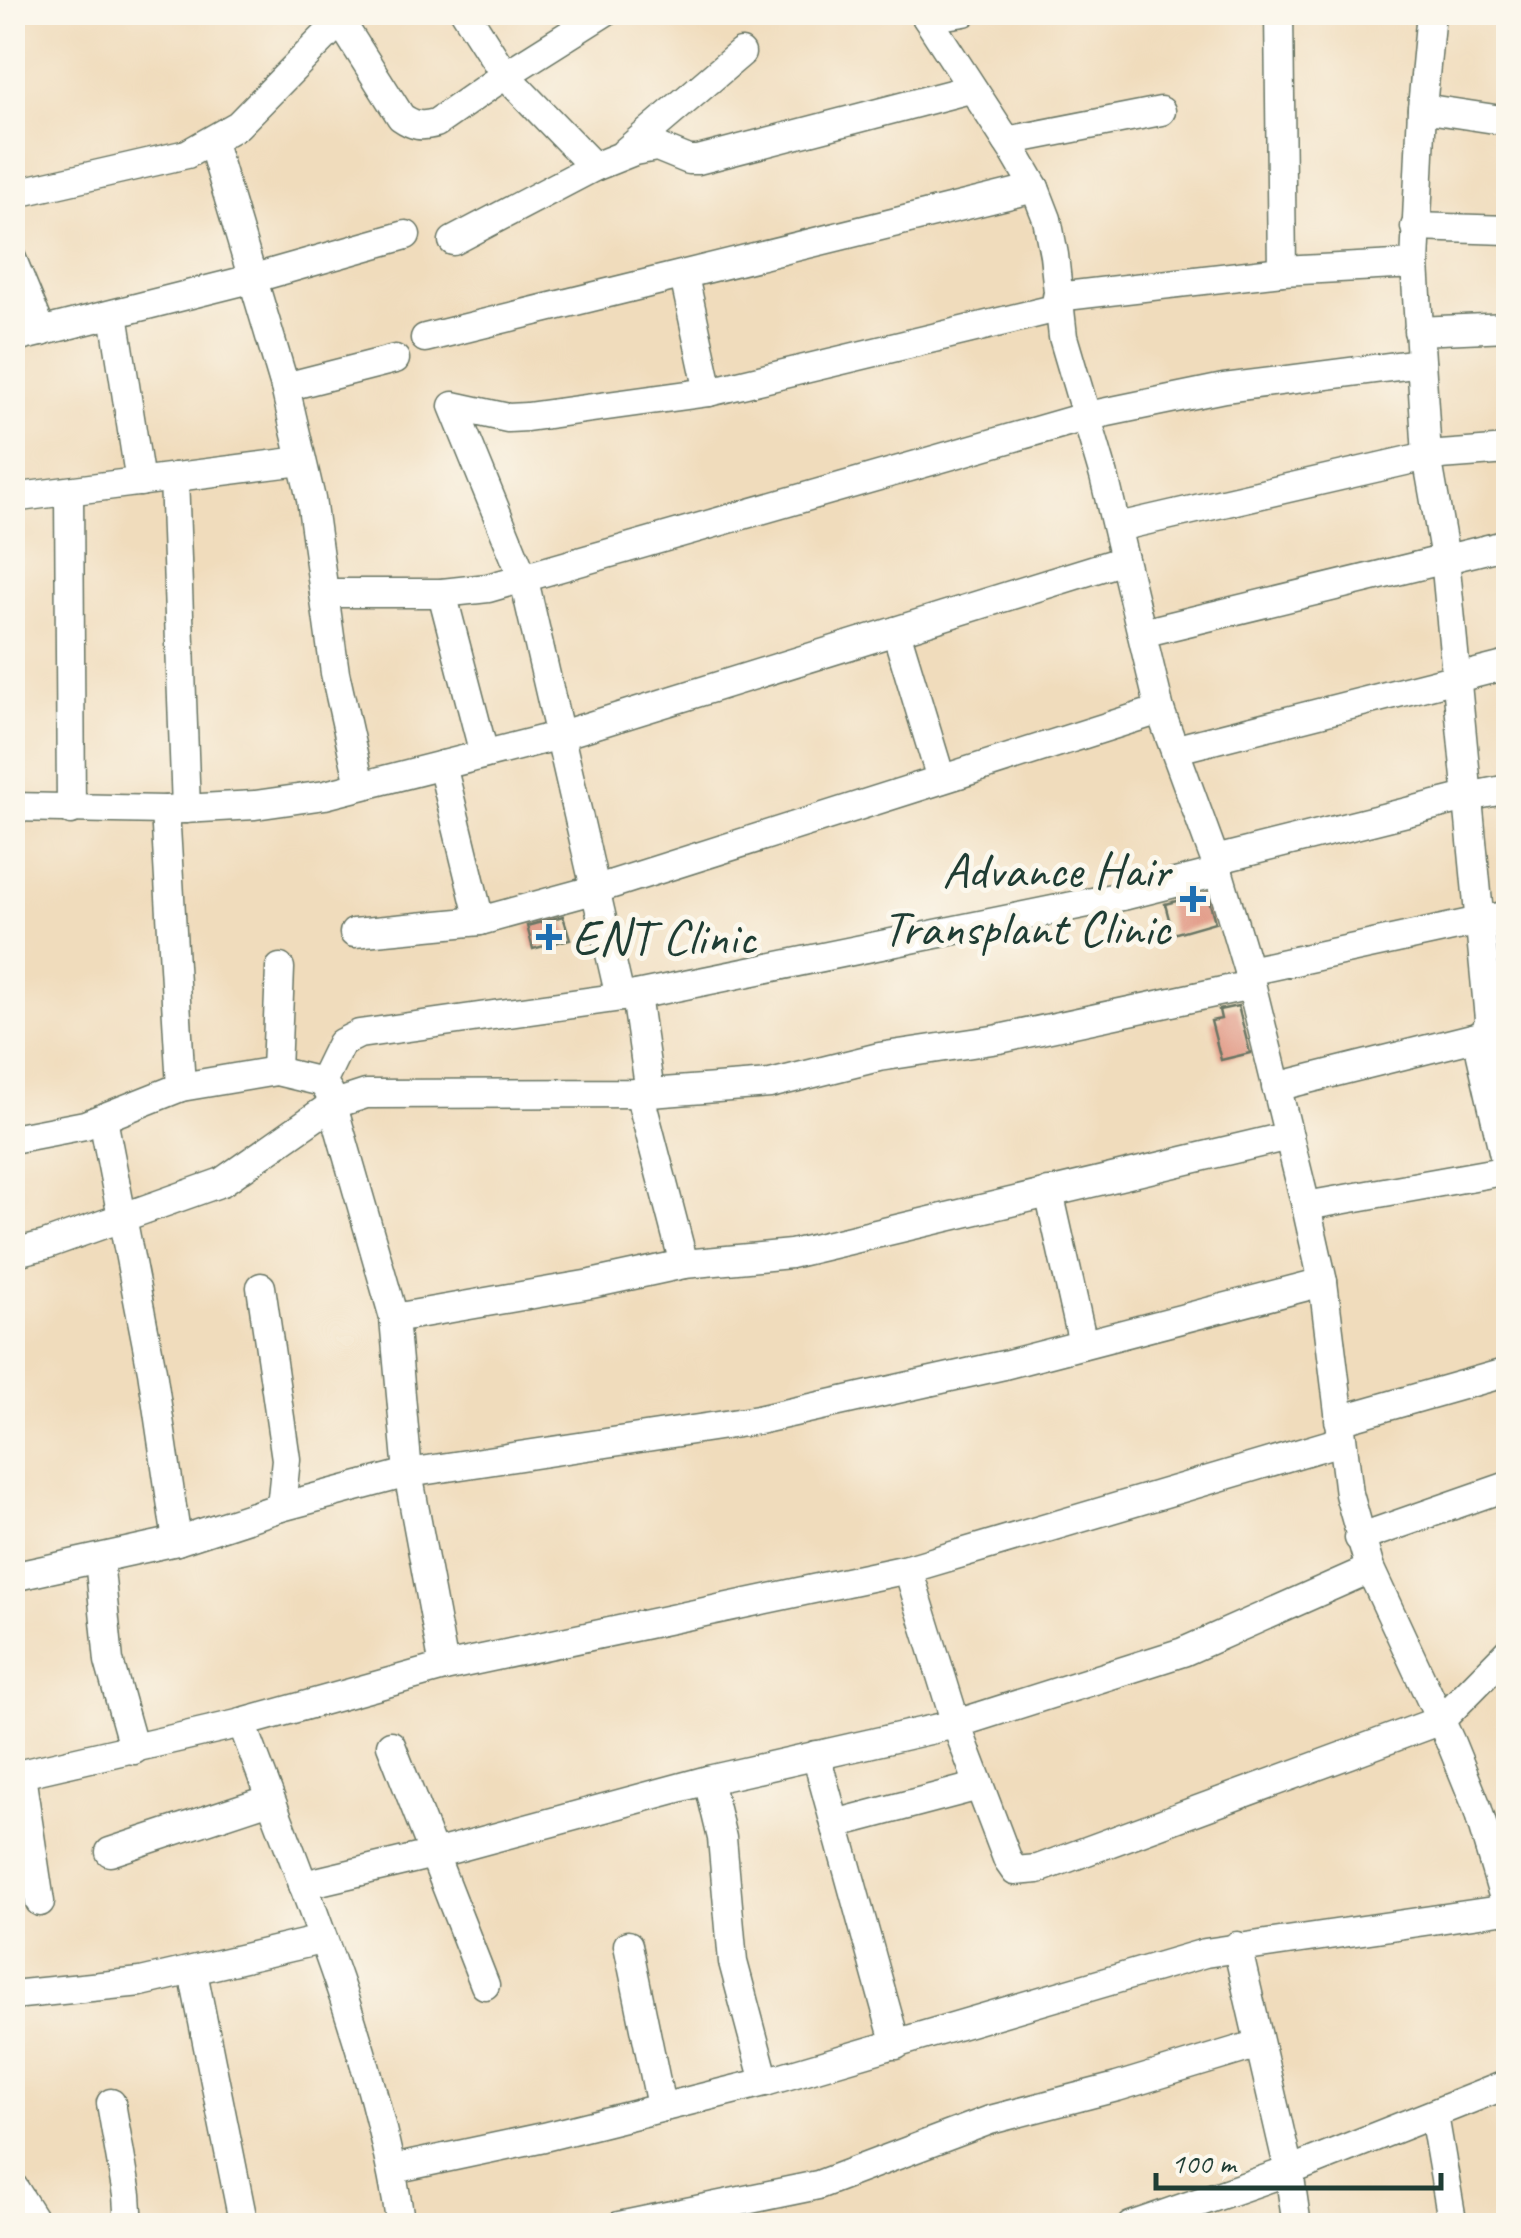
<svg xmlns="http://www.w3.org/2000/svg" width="1521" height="2238" font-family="Caveat,sans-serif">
<rect width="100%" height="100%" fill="#fbf7ec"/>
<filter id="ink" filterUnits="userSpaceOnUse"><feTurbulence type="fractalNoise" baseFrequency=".01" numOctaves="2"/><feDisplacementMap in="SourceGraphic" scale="20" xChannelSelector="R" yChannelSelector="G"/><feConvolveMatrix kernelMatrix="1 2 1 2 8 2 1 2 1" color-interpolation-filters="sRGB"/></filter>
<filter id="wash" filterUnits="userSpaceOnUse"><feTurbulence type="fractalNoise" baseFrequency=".0048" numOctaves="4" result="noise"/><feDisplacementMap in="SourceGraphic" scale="40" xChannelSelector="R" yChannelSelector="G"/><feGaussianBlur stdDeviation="2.25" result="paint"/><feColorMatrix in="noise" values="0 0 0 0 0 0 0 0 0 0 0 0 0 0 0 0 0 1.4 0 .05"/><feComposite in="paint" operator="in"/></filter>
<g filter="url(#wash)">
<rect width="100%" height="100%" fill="#f0dcbc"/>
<g id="blocks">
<g fill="#e19985">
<path d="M1207 893 1215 922 1173 934 1165 904Z"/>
<path d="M563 916 570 939 533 949 527 926Z"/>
<path d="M1238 1006 1250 1053 1221 1060 1211 1021 1221 1019 1219 1010Z"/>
</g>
</g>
</g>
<g filter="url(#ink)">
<use href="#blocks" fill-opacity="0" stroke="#687564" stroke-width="2.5"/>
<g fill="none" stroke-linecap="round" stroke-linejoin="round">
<defs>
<g id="minor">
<path d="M465 12 505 75 594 167"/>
<path d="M923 12 1014 152 1035 188 1047 219 1054 255 1063 337 1104 476 1160 710 1215 860 1248 971 1306 1206 1323 1282 1349 1494 1370 1569 1451 1743 1477 1807 1508 1912"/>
<path d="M1279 12 1282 271"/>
<path d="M927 18 964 12"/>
<path d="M341 22 401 117C414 126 421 127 436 123L505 75 605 12"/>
<path d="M1422 108 1508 121"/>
<path d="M1007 141 1161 111"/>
<path d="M212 142 285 387 311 499 335 673 360 785"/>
<path d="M625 152 741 53"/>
<path d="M12 194 187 154 238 125 349 12"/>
<path d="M1415 227 1508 230"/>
<path d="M453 241 594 167 634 151 657 147 689 160H698L970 89"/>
<path d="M12 259 42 332"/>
<path d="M1415 264 1422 108 1431 12"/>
<path d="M684 276 709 392"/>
<path d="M1057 297 1282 271 1415 264 1427 456 1445 558 1489 1019 1481 1055 1508 1173"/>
<path d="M114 314 140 482"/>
<path d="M1418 331 1508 327"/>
<path d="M425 338 1035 188"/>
<path d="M12 339 251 279 406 235"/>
<path d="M285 387 395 359"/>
<path d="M174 477 186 809"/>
<path d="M69 492 71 810"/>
<path d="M12 498 301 461"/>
<path d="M1118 527 1427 456 1508 450"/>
<path d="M324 593H442L488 588 1088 416 1224 388 1421 363"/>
<path d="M442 593 484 754"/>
<path d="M896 631 941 779"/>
<path d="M1142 633 1508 544"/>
<path d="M1177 749 1508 665"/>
<path d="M442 765 480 921"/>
<path d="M12 807 165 810 255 805 325 795 561 735 1124 560"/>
<path d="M165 810 181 1087"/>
<path d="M1215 860 1467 797 1508 789"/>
<path d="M354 933 480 921 597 889 1160 710"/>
<path d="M1248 971 1508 915"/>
<path d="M636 995 650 1093"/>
<path d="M620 997 524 580 453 406 508 418 527 417 709 392 1058 308"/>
<path d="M276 1071 280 968"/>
<path d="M322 1082 341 1043 359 1034 636 995 1127 895 1219 872"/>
<path d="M1276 1087 1488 1034"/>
<path d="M639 1092 684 1264"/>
<path d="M103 1119 152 1371 177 1541"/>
<path d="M12 1139 85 1125 181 1087 276 1071 322 1082 329 1092 394 1318 408 1473 444 1667"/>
<path d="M1049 1192 1083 1344"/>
<path d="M1306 1206 1508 1170"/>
<path d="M12 1253 45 1245 222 1182 332 1105 366 1094 650 1093 770 1084 879 1057 999 1039 1251 985"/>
<path d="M261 1287 286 1459 281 1507"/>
<path d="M394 1318 591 1284 684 1264 791 1254 1289 1136"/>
<path d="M1339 1420 1508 1372"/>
<path d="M1359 1538 1508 1486"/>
<path d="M99 1559 109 1661 134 1750"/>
<path d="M908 1569 956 1724 1008 1861 1015 1871 1038 1869 1441 1720 1508 1652"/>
<path d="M12 1577 177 1541 281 1507 408 1473 758 1420 1004 1365 1323 1282"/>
<path d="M242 1723C303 1888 375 2051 401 2226"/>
<path d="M391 1745 485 1985"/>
<path d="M816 1755 896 2045"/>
<path d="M21 1775 40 1902"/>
<path d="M12 1776 242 1723 444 1667 908 1569 1341 1441"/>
<path d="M708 1780 722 1838 733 1962 765 2082"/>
<path d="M835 1824 979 1786"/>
<path d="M110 1852 270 1799"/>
<path d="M303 1885 434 1854 708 1780 956 1724 1183 1652 1370 1569"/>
<path d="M628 1945 661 2106"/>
<path d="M1237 1946 1289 2171 1297 2226"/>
<path d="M193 1972 244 2226"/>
<path d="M12 1995 141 1982 321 1940"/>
<path d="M111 2103 127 2195 129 2226"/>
<path d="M1434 2115 1453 2226"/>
<path d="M393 2169 544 2137 765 2082 1205 1953 1507 1909"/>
<path d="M12 2185 38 2226"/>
<path d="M619 2226 818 2185 990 2120 1117 2087 1259 2044"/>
<path d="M1131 2226 1289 2171 1508 2084"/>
</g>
</defs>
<use href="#minor" stroke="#687564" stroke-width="31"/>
<use href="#minor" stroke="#fff" stroke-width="28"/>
</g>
</g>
<g fill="#1f6fb2" stroke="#fbf7ec" stroke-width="4">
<path d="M1188 884h10v10h10v10h-10v10h-10v-10h-10v-10h10z"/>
<path d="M544 922h10v10h10v10h-10v10h-10v-10h-10v-10h10z"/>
</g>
<g text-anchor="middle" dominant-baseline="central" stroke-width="10" stroke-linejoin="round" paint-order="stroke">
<g font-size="50" fill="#1f3d34" stroke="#fbf7ec" text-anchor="end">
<text x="1170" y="870">Advance Hair<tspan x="1170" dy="58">Transplant Clinic</tspan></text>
<text x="572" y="937" text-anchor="start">ENT Clinic</text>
</g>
</g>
<rect width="1521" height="2238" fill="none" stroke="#fbf7ec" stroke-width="50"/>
<path d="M1156 2173v15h285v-15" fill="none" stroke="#1f3d34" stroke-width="5"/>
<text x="1171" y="2173" font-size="30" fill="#1f3d34" stroke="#fbf7ec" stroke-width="8" paint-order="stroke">100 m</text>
</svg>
